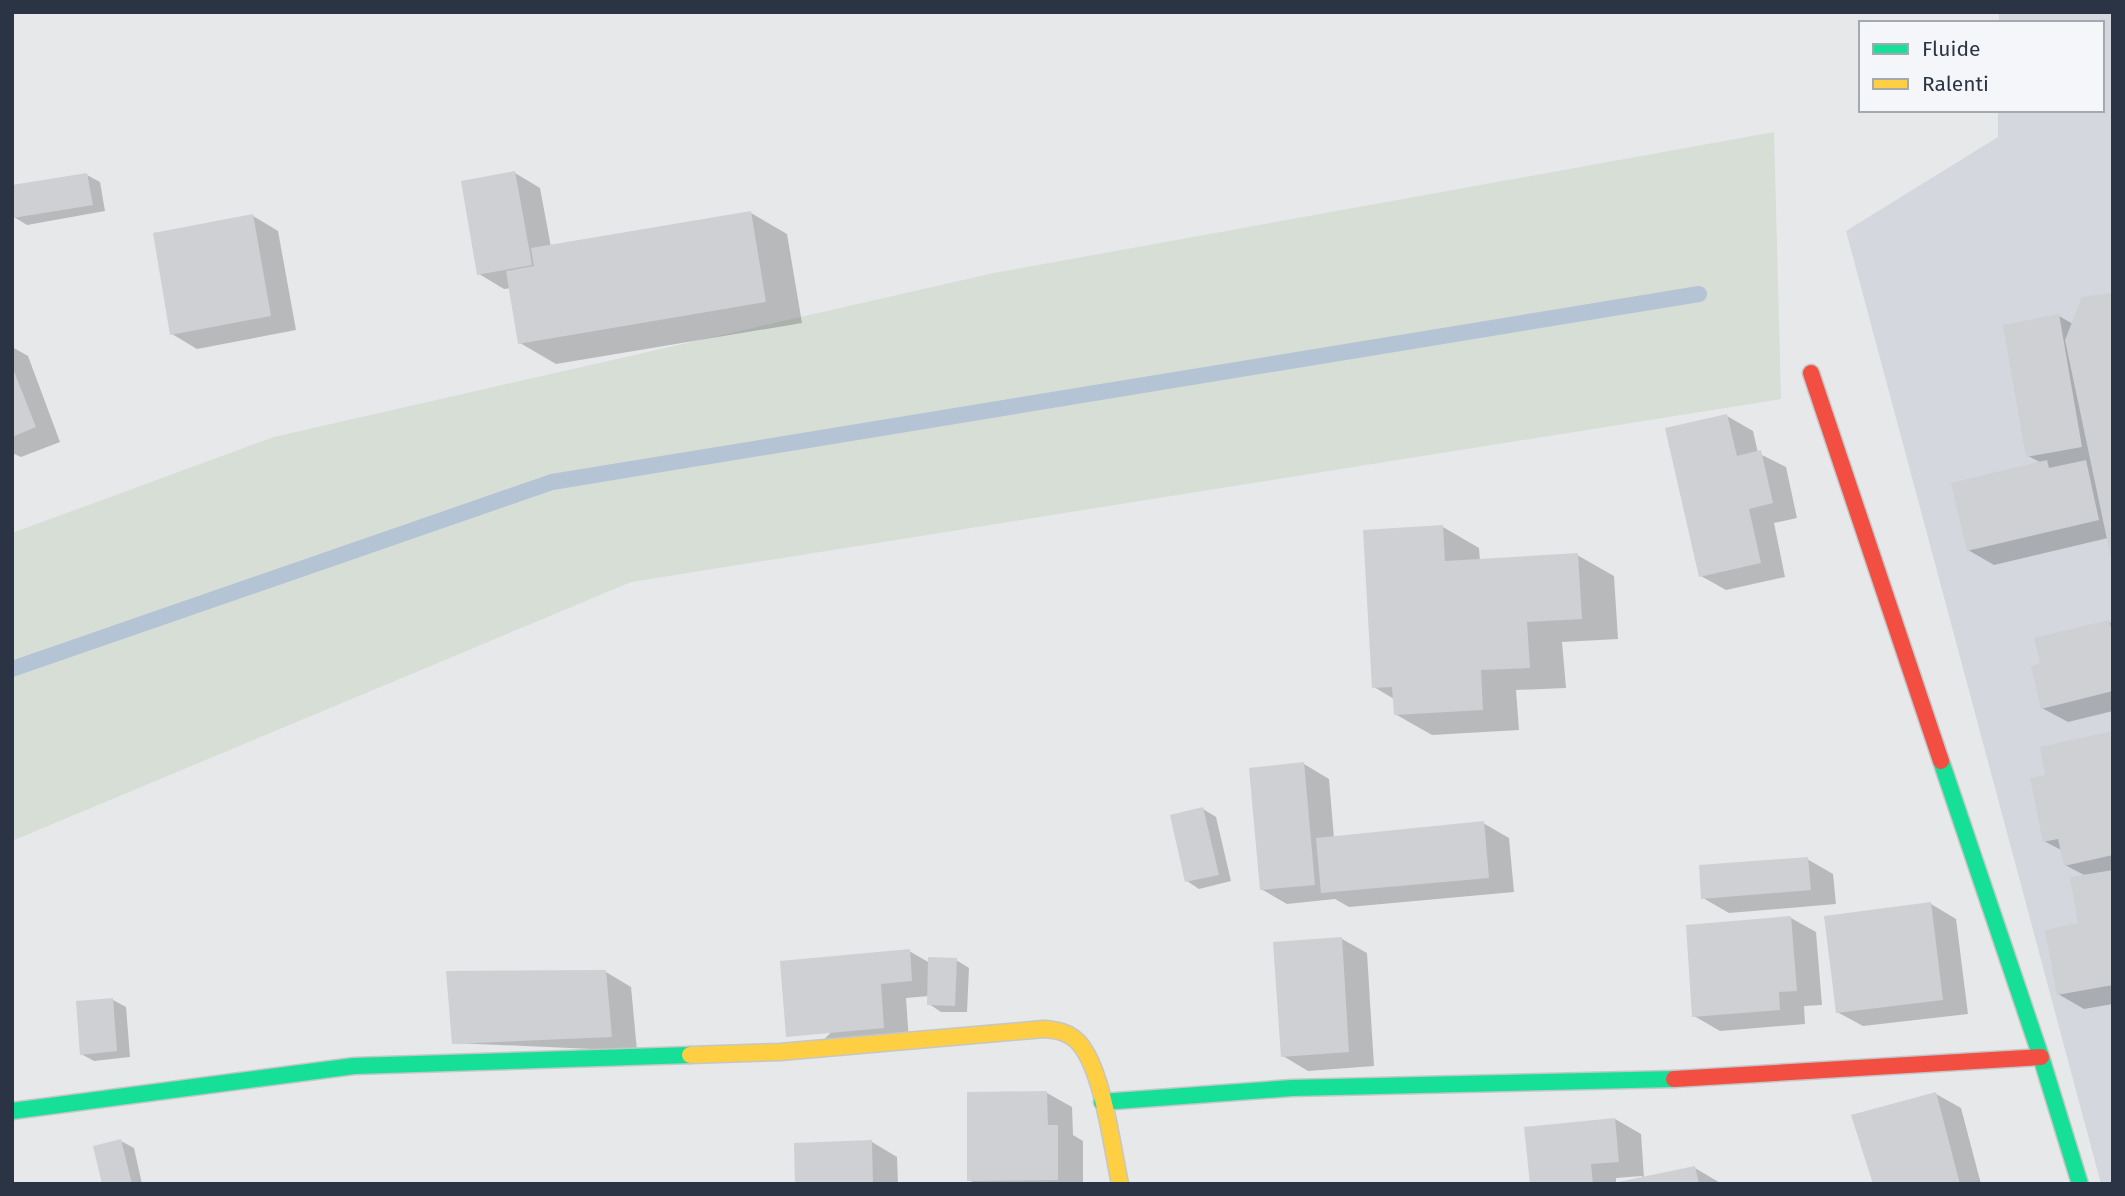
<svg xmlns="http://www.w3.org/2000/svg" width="2125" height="1196" font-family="'Fira Sans',sans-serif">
<rect width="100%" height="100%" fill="#e6e8ea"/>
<path fill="#d4d7dd" d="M1999 12H2113V1184H2101L1846 231 1998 137V110H2102V23H1999Z"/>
<path fill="#d6ded6" d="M1774 132 1781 399 631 582 12 841V533L274 437 994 273Z"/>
<g fill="#0003" fill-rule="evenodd">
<path d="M515 173 540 188 551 247 751 213 787 234 802 323 556 364 520 343 511 288 504 289 479 274Z"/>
<path d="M87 175 100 182 105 211 27 225 14 217 12 187Z"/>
<path d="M253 216 278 231 296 330 197 349 172 334Z"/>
<path d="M2059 316 2073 324 2108 538 1994 565 1968 550 2042 463 2028 456Z"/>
<path d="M12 347 28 356 60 442 21 457 12 453Z"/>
<path d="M1727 416 1753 431 1758 453 1786 467 1797 518 1774 523 1785 577 1726 590 1701 576Z"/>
<path d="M1443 527 1479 548 1480 561 1577 555 1614 576 1618 639 1562 642 1566 688 1516 690 1519 730 1432 735 1395 714 1394 699 1374 687Z"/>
<path d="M2109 622 2113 624V711L2068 722 2042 708 2043 665Z"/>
<path d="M2113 733V1004L2084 1009 2058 994 2080 925 2086 876 2065 865 2063 851 2044 841 2047 776Z"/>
<path d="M1304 764 1329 779 1334 838 1483 823 1509 838 1514 892 1349 907 1335 899 1287 904 1261 889Z"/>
<path d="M1203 809 1216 817 1231 881 1199 889 1187 881Z"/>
<path d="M1807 859 1833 874 1836 904 1729 913 1703 898Z"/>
<path d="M1931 904 1956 919 1968 1014 1863 1026 1837 1012Z"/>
<path d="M1791 918 1816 932 1822 1005 1804 1006 1805 1024 1720 1031 1694 1016Z"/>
<path d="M1342 939 1367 953 1374 1066 1308 1071 1283 1056Z"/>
<path d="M909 951 930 963 956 960 969 968 967 1012H941L929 1004V996L906 998 909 1042 813 1051Z"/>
<path d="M606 972 631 987 637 1051 454 1043Z"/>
<path d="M113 1000 126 1007 130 1057 94 1061 81 1054Z"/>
<path d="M1047 1093 1072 1107 1073 1135 1083 1141V1184H976L969 1180Z"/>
<path d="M1936 1094 1961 1108 1981 1184H1875Z"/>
<path d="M1615 1119 1641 1134 1644 1178 1695 1168 1722 1184H1532ZM1642 1176 1643 1178 1616 1184V1178Z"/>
<path d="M121 1141 134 1148 142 1184H104Z"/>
<path d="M872 1142 897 1157 898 1184H797Z"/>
</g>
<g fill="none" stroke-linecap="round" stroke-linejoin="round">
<path stroke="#b4c4d5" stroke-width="16" d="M12 669 552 482 1699 294"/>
</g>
<g fill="#ced0d3">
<path d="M515 171 532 265 477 275 461 181Z"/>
<path d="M87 173 93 205 13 218 12 185Z"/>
<path d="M751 211 766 302 518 344 506 271 534 266 531 248Z"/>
<path d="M253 214 271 316 170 335 153 233Z"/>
<path d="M2113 293V563H2112L2065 340 2082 297Z"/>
<path d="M2059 314 2082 447 2026 457 2003 325Z"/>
<path d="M12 366 36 427 12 437Z"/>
<path d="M1727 414 1737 456 1761 450 1773 503 1749 509 1761 563 1699 577 1665 428Z"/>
<path d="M2047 460 2049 468 2086 460 2099 520 1967 551 1951 483Z"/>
<path d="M1443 525 1445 561 1578 553 1582 619 1527 622 1530 668 1481 670 1483 710 1394 715 1392 687 1372 688 1363 530Z"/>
<path d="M2109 620 2113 634V691L2041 709 2031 666 2040 663 2034 638Z"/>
<path d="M2113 731V855L2064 866 2058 839 2043 842 2030 778 2045 775 2040 747Z"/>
<path d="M1304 762 1315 885 1260 890 1249 768Z"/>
<path d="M1203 807 1219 875 1185 882 1170 815Z"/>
<path d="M1484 821 1489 878 1321 893 1316 838Z"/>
<path d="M1808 857 1811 890 1701 899 1699 865Z"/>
<path d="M2113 870V985L2057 995 2045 930 2078 923 2070 877Z"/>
<path d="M1931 902 1943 1000 1836 1013 1824 916Z"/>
<path d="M1791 916 1797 991 1779 992 1780 1010 1692 1017 1686 925Z"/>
<path d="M1342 937 1349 1052 1281 1057 1273 942Z"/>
<path d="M910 949 912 981 881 984 884 1028 786 1037 780 961Z"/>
<path d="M928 957 957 958 955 1006 927 1005Z"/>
<path d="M606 970 612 1037 452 1044 446 971Z"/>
<path d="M113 998 117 1051 80 1055 76 1001Z"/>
<path d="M1047 1091 1048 1125H1058V1180L967 1181V1092Z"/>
<path d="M1936 1092 1960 1184H1873L1851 1115Z"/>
<path d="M1615 1118 1619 1162 1591 1164 1593 1184H1530L1524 1127Z"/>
<path d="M121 1139 132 1184H102L93 1146Z"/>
<path d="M872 1140 873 1184H795L794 1143Z"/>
<path d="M1695 1166 1699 1184H1613V1183Z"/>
</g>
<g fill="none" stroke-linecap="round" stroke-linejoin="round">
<defs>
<g id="fast">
<path d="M1941 761 2041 1057 2080 1184"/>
<path d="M1102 1102 1292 1088 1674 1079"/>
<path d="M12 1111 354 1066 690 1055"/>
</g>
<path id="slow" d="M690 1055 780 1052 1044 1029C1057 1030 1069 1032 1079 1043 1103 1070 1112 1147 1120 1184"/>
<g id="jam">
<path d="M1811 373 1941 761"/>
<path d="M1674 1079 2041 1057"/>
</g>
</defs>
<use href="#fast" stroke="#c4c6c8" stroke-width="19"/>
<use href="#slow" stroke="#c4c6c8" stroke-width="19"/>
<use href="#jam" stroke="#c4c6c8" stroke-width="19"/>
<use href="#fast" stroke="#16e098" stroke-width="16"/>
<use href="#slow" stroke="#ffcf43" stroke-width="16"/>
<use href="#jam" stroke="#f24e42" stroke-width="16"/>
</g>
<rect width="2125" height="1196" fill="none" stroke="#2b3445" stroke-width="28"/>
<rect x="1859" y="21" width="245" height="91" fill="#f4f6f9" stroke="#a4a8b1" stroke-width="2"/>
<rect x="1873" y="44" width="35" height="10" fill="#16e098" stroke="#a4a8b1" stroke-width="2"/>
<text x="1922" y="56" font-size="21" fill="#2b3445">Fluide</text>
<rect x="1873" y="79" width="35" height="10" fill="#ffcf43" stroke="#a4a8b1" stroke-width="2"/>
<text x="1922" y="91" font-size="21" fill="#2b3445">Ralenti</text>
</svg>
